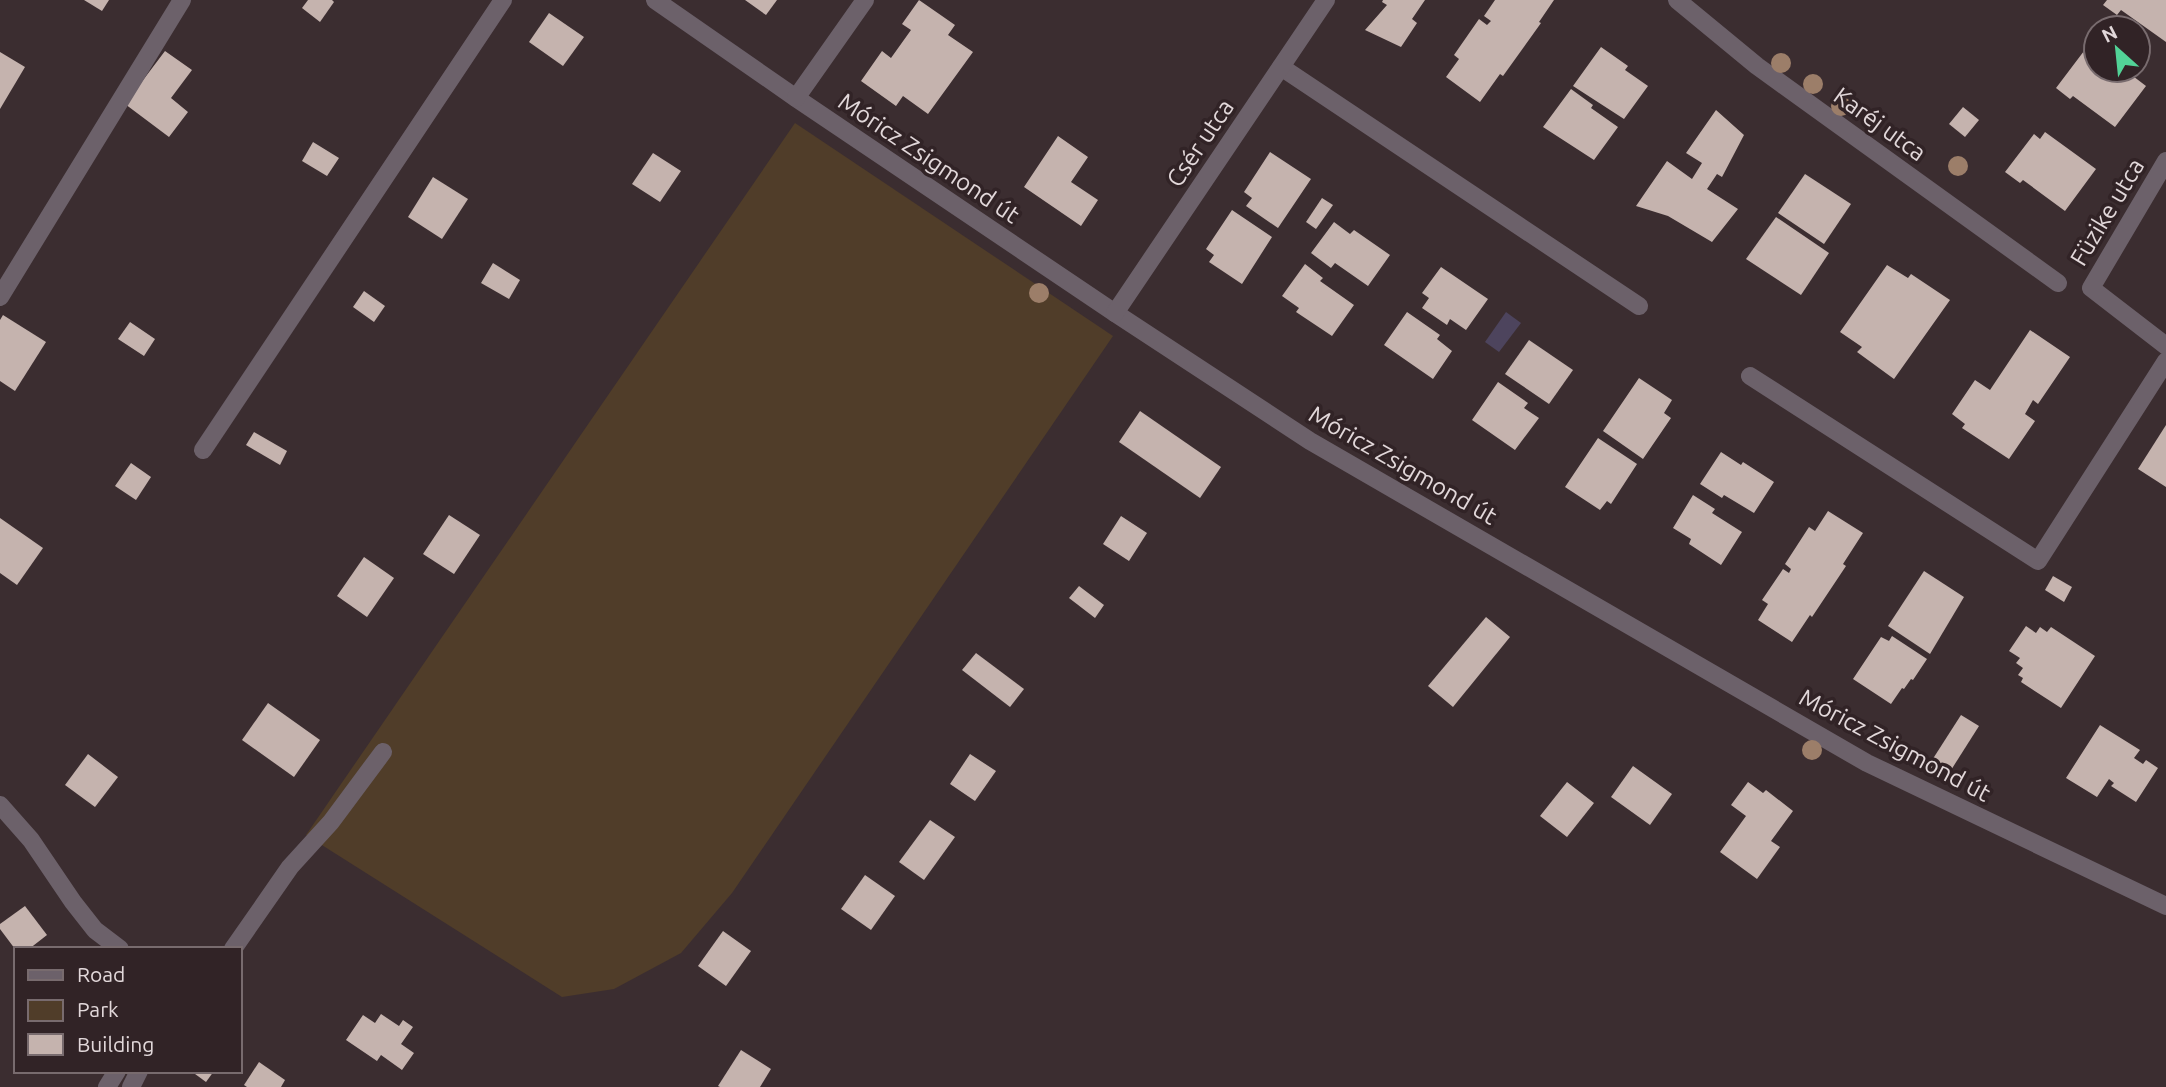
<svg xmlns="http://www.w3.org/2000/svg" width="2166" height="1087" font-family="Ubuntu,sans-serif">
<rect width="100%" height="100%" fill="#3b2d30"/>
<path fill="#503d29" d="M795 123 1113 336 732 893 681 953 614 989 562 997 306 835Z"/>
<path fill="#4d445d" d="M1506 312 1521 323 1499 352 1485 342Z"/>
<g fill="#c5b3ae">
<path d="M84 0H109L102 11Z"/>
<path d="M308 0H332L334 2 320 22 302 8Z"/>
<path d="M745 0H777L766 15Z"/>
<path d="M919 0 955 25 948 35 973 52 928 114 903 96 896 106 861 81 882 51 891 58 911 30 902 24Z"/>
<path d="M1383 0H1425L1412 19 1417 23 1401 47 1365 30 1387 5 1382 2Z"/>
<path d="M1495 0H1554L1539 22 1541 23 1503 76 1500 74 1480 102 1446 77 1459 59 1454 55 1479 19 1487 25 1491 21 1484 16Z"/>
<path d="M2107 0H2166V42L2121 10 2117 15 2103 5Z"/>
<path d="M549 13 584 37 563 66 529 42Z"/>
<path d="M1601 47 1628 66 1625 70 1648 86 1624 119 1573 86Z"/>
<path d="M2096 47V70H2125L2146 86 2115 127 2073 96 2070 99 2056 88 2084 51 2090 55Z"/>
<path d="M165 51 192 70 171 98 188 112 169 137 125 104Z"/>
<path d="M0 52 25 67 0 109Z"/>
<path d="M1571 89 1593 105 1591 108 1618 127 1594 160 1543 127Z"/>
<path d="M1963 107 1979 120 1965 137 1949 124Z"/>
<path d="M1716 110 1744 135 1722 177 1717 174 1707 189 1738 209 1712 242 1668 216 1636 206 1667 161 1692 179 1702 163 1686 153Z"/>
<path d="M2045 132 2096 169 2065 211 2023 180 2020 183 2005 172 2034 134 2040 139Z"/>
<path d="M1058 136 1088 157 1071 182 1098 200 1081 226 1024 187Z"/>
<path d="M313 142 339 158 327 176 302 161Z"/>
<path d="M1270 152 1311 179 1278 228 1246 206 1252 198 1244 192Z"/>
<path d="M653 153 681 171 660 202 632 184Z"/>
<path d="M1805 174 1851 204 1824 244 1778 213Z"/>
<path d="M433 177 468 199 442 239 408 217Z"/>
<path d="M1322 198 1333 205 1316 229 1306 222Z"/>
<path d="M1232 210 1272 237 1242 284 1209 262 1214 255 1206 249Z"/>
<path d="M1776 217 1829 253 1801 295 1746 259Z"/>
<path d="M1334 222 1350 234 1354 230 1390 255 1368 286 1335 263 1331 268 1311 253Z"/>
<path d="M493 263 520 280 509 299 481 283Z"/>
<path d="M1305 264 1323 278 1320 281 1354 305 1332 336 1296 312 1299 308 1282 296Z"/>
<path d="M1887 265 1908 278 1911 274 1950 300 1894 379 1857 352 1862 347 1840 332Z"/>
<path d="M1441 267 1488 299 1466 330 1450 319 1447 325 1422 308 1429 298 1422 293Z"/>
<path d="M364 291 385 306 374 322 353 307Z"/>
<path d="M1407 312 1440 335 1437 339 1452 351 1433 379 1384 345Z"/>
<path d="M3 315 46 342 15 391 0 381V320Z"/>
<path d="M130 322 155 339 144 356 118 339Z"/>
<path d="M2030 330 2070 357 2038 404 2033 400 2025 414 2035 421 2009 459 1962 428 1965 424 1952 414 1975 380 1990 390Z"/>
<path d="M1529 340 1573 370 1549 404 1505 374Z"/>
<path d="M1639 378 1672 400 1664 413 1671 418 1643 459 1603 431Z"/>
<path d="M1498 382 1528 403 1524 408 1539 418 1515 450 1472 420Z"/>
<path d="M1140 411 1221 467 1200 498 1119 442Z"/>
<path d="M2166 425V487L2138 469Z"/>
<path d="M254 432 287 451 280 465 246 445Z"/>
<path d="M1598 438 1637 464 1611 504 1607 501 1600 510 1565 487Z"/>
<path d="M1721 452 1741 465 1743 462 1774 482 1754 513 1724 495 1722 498 1700 484Z"/>
<path d="M131 463 151 477 136 500 115 486Z"/>
<path d="M1693 495 1715 509 1712 513 1742 532 1721 565 1689 544 1691 539 1673 528Z"/>
<path d="M1828 511 1863 533 1843 564 1846 566 1812 617 1810 615 1792 642 1758 620 1768 604 1762 600 1783 569 1789 573 1791 569 1785 564 1809 527 1815 531Z"/>
<path d="M449 515 480 535 454 574 423 554Z"/>
<path d="M1121 516 1147 533 1129 561 1103 544Z"/>
<path d="M0 518 43 548 17 585 0 573Z"/>
<path d="M364 557 394 578 367 617 337 596Z"/>
<path d="M1924 571 1964 597 1930 654 1888 626Z"/>
<path d="M2053 576 2072 587 2064 602 2045 590Z"/>
<path d="M1079 586 1104 605 1095 618 1069 598Z"/>
<path d="M1486 617 1510 637 1453 707 1428 686Z"/>
<path d="M2026 626 2036 633 2040 627 2047 632 2051 627 2095 656 2061 708 2021 682 2023 678 2018 675 2023 668 2016 663 2020 658 2009 651Z"/>
<path d="M1892 636 1927 659 1913 680 1911 679 1904 689 1902 688 1891 704 1853 679 1881 637 1889 641Z"/>
<path d="M976 653 1024 689 1010 707 962 670Z"/>
<path d="M268 703 320 740 294 777 242 740Z"/>
<path d="M1961 715 1979 726 1946 778 1927 768Z"/>
<path d="M2100 725 2140 750 2134 758 2143 764 2146 760 2158 768 2136 802 2111 786 2114 783 2109 779 2097 797 2066 778Z"/>
<path d="M88 754 118 777 95 807 65 785Z"/>
<path d="M970 754 996 771 975 801 950 784Z"/>
<path d="M1633 766 1672 794 1650 825 1611 797Z"/>
<path d="M1567 782 1594 803 1567 837 1540 816Z"/>
<path d="M1748 782 1763 793 1766 790 1793 811 1771 841 1780 847 1757 879 1720 852 1746 816 1731 805Z"/>
<path d="M930 820 955 837 924 880 899 862Z"/>
<path d="M865 875 895 896 871 930 841 909Z"/>
<path d="M25 906 47 935 29 949H15L0 929V924Z"/>
<path d="M723 931 751 951 726 986 698 966Z"/>
<path d="M381 1014 399 1026 403 1020 413 1027 401 1044 414 1053 402 1070 381 1055 377 1061 346 1040 363 1015 375 1023Z"/>
<path d="M741 1050 771 1069 760 1087H720L718 1086Z"/>
<path d="M259 1062 285 1080 281 1087H247L244 1085Z"/>
<path d="M191 1071H214L206 1082Z"/>
</g>
<g fill="none" stroke-linecap="round" stroke-linejoin="round">
<g stroke="#6c616a" stroke-width="18">
<path d="M0 297 182 0"/>
<path d="M203 450 503 0"/>
<path d="M0 805 31 840 73 902 95 930 120 949"/>
<path d="M233 949 290 867 331 822 383 752"/>
<path d="M107 1087 117 1071"/>
<path d="M131 1087 139 1071"/>
</g>
<g stroke="#6c616a" stroke-width="18">
<path d="M655 0 796 98 1115 313 1310 441 1867 763 2166 906"/>
<path d="M1677 0 1757 66 2058 283"/>
<path d="M1281 67 1639 306"/>
<path d="M796 98 865 0"/>
<path d="M2166 161 2091 288 2166 346"/>
<path d="M1115 313 1326 0"/>
<path d="M1750 376 2038 561 2166 361"/>
</g>
</g>
<g fill="#9c7e69">
<circle cx="1781" cy="63" r="10"/>
<circle cx="1813" cy="84" r="10"/>
<circle cx="1841" cy="106" r="10"/>
<circle cx="1958" cy="166" r="10"/>
<circle cx="1039" cy="293" r="10"/>
<circle cx="1812" cy="750" r="10"/>
</g>
<g text-anchor="middle" dominant-baseline="central" stroke-width="7" stroke-linejoin="round" paint-order="stroke">
<g font-size="24" fill="#e2d8da" stroke="#312326">
<text transform="translate(1880 124) rotate(36)">Karéj utca</text>
<text transform="translate(1200 143) rotate(-56)">Csér utca</text>
<text transform="translate(929 158) rotate(34)">Móricz Zsigmond út</text>
<text transform="translate(2107 212) rotate(-59)">Füzike utca</text>
<text transform="translate(1403 465) rotate(30)">Móricz Zsigmond út</text>
<text transform="translate(1895 745) rotate(28)">Móricz Zsigmond út</text>
</g>
</g>
<rect x="14" y="947" width="228" height="126" fill="#312326" stroke="#786b6e" stroke-width="2"/>
<rect x="28" y="970" width="35" height="10" fill="#6c616a" stroke="#786b6e" stroke-width="2"/>
<text x="77" y="982" font-size="21" fill="#e2d8da">Road</text>
<rect x="28" y="1000" width="35" height="21" fill="#503d29" stroke="#786b6e" stroke-width="2"/>
<text x="77" y="1017" font-size="21" fill="#e2d8da">Park</text>
<rect x="28" y="1034" width="35" height="21" fill="#c5b3ae" stroke="#786b6e" stroke-width="2"/>
<text x="77" y="1052" font-size="21" fill="#e2d8da">Building</text>
<g transform="translate(2117 49) rotate(333)"><circle r="33" fill="#312326" stroke="#786b6e" stroke-width="2"/>
<path d="M0-5L12 26L0 18L-12 26Z" fill="#52d397"/>
<text y="-10" font-size="19" font-weight="bold" text-anchor="middle" fill="#e2d8da">N</text>
</g>
</svg>
